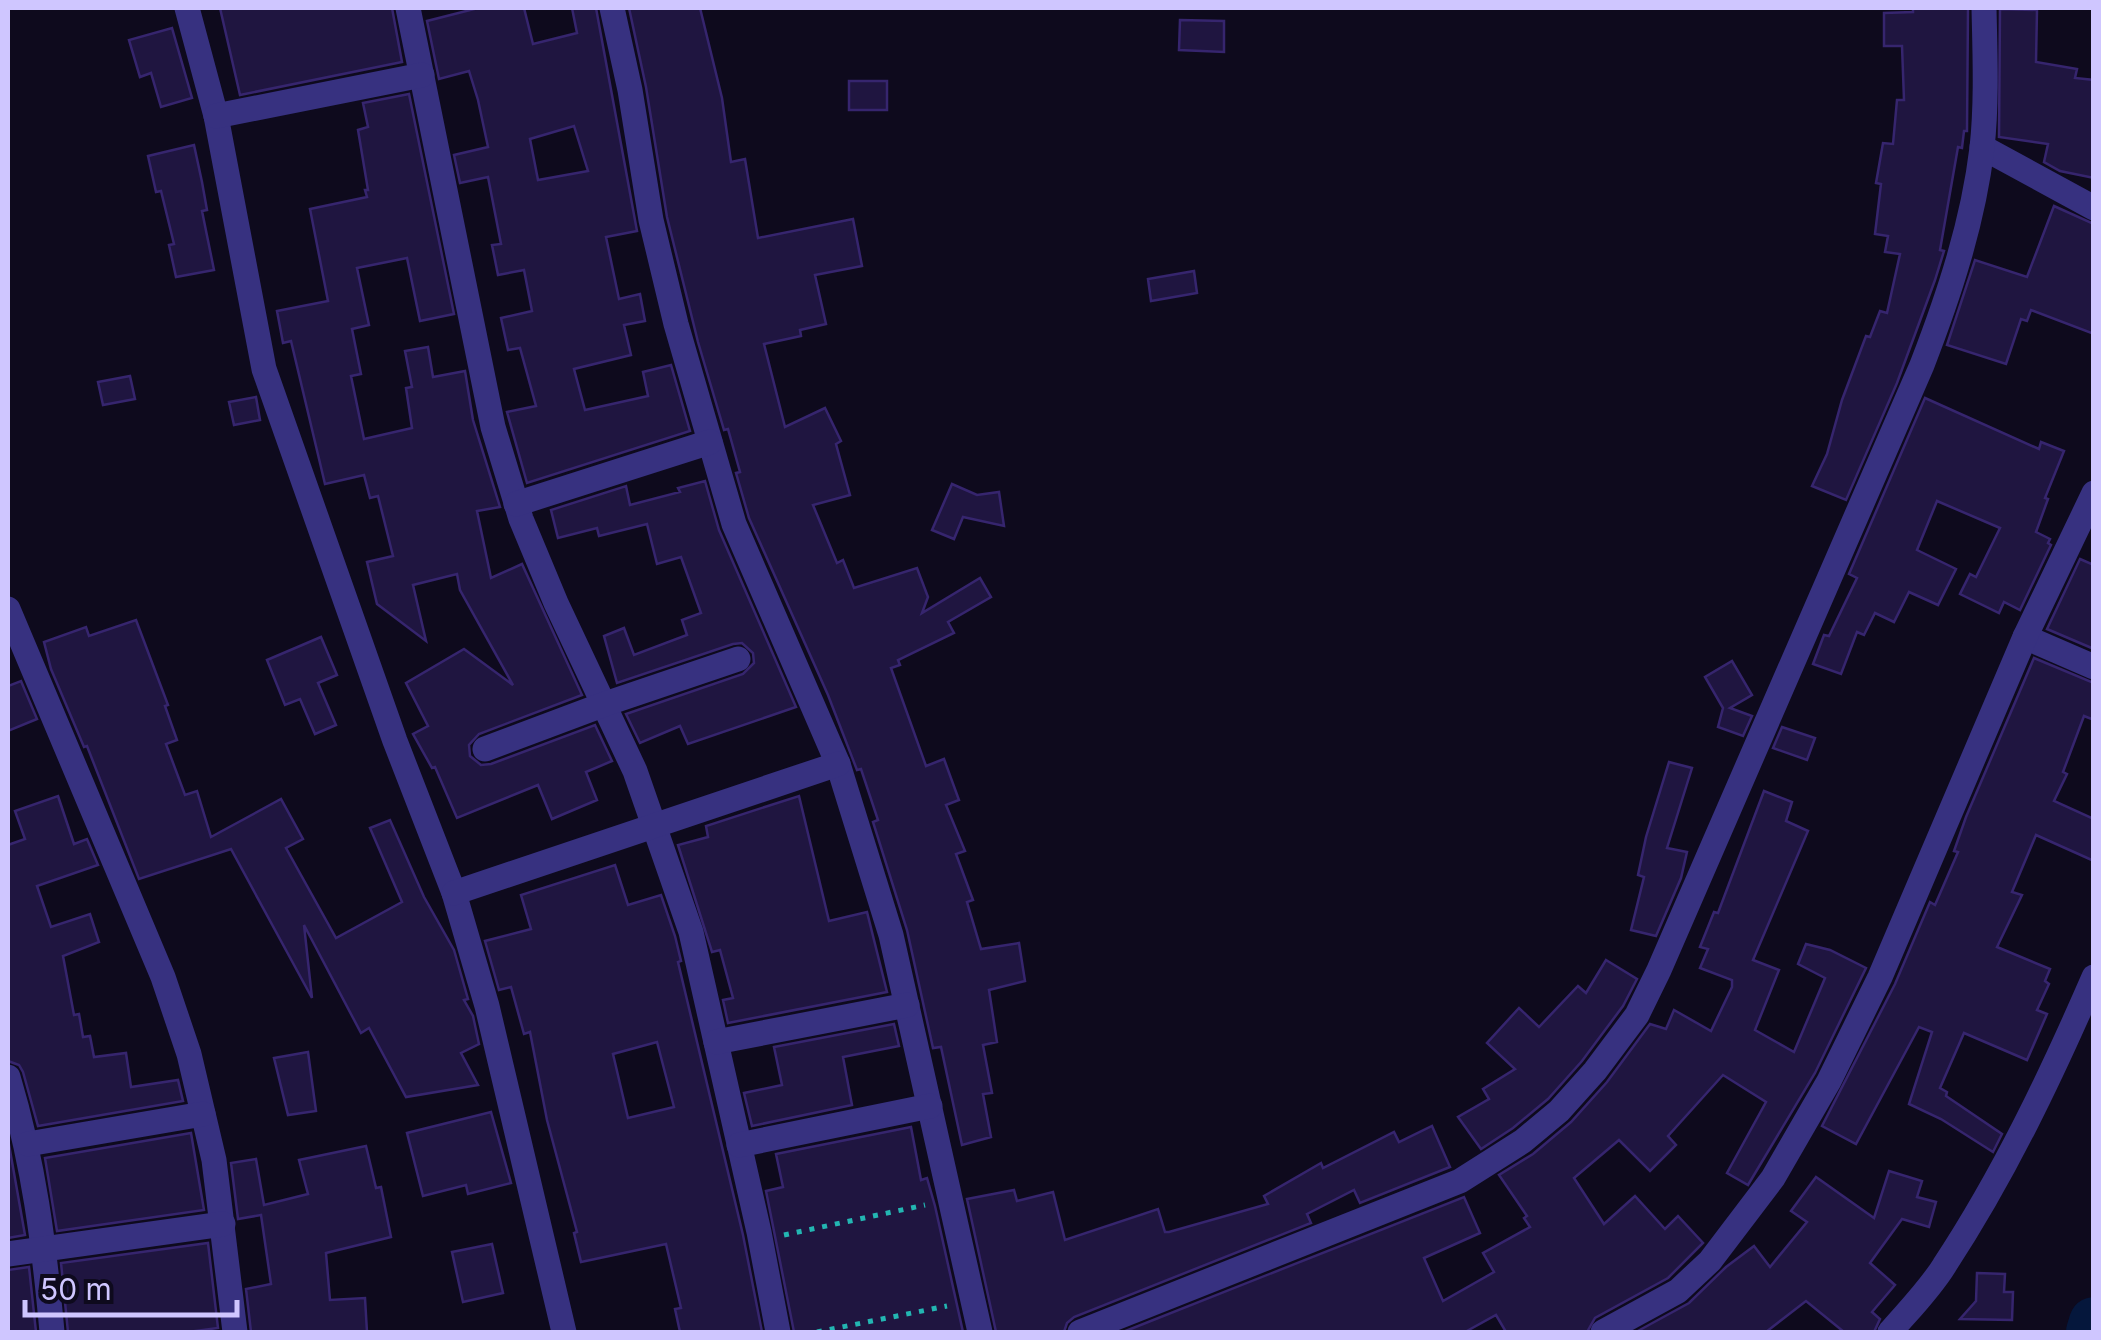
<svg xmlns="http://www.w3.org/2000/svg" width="2101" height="1340" font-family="Inter,sans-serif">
<rect width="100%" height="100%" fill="#0e0a1d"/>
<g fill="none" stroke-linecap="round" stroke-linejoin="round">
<path stroke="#05173c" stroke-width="50" d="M2091 1332 2094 1322"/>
</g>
<g fill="#1f1540" stroke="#36256e" stroke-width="2.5" fill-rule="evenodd">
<path d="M220 8H392L402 62 240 95Z"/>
<path d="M478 8H524L533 44 577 33 572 8H596L637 231 606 237 619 299 640 294 645 321 624 325 631 355 574 369 585 410 648 396 643 372 671 365 690 431 527 483 507 412 536 406 520 348 508 350 501 318 532 311 524 270 498 275 492 245 501 244 488 177 460 183 454 155 488 147 478 100 469 71 439 79 427 21ZM574 126 588 171 538 180 530 139Z"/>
<path d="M629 8H700L722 98 731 162 745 159 758 238 853 219 862 266 815 275 826 324 800 330 801 336 764 344 785 427 825 408 841 441 836 444 850 495 813 505 837 563 843 560 854 588 917 568 928 597 922 613 980 578 991 597 948 622 954 633 898 660 900 665 891 668 926 766 944 759 959 800 946 805 965 851 956 854 973 900 967 902 981 949 1019 943 1025 981 989 990 997 1042 983 1045 992 1093 983 1094 991 1137 962 1145 941 1047 933 1048 907 930 873 822 878 820 861 769 857 770 828 695 749 518 736 473 740 472 728 429 724 430 698 342 667 217 646 87Z"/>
<path d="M1913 8H1968L1967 131H1964L1962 148 1958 147 1940 250 1944 251 1935 280 1897 383 1846 500 1812 486 1827 454 1842 400 1866 336 1870 337 1880 311 1887 313 1900 254 1885 252 1888 236 1875 234 1881 184 1876 183 1883 143 1893 144 1897 100H1904L1902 46H1884V13L1913 12Z"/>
<path d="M2000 9 2037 10 2036 62 2077 69 2075 78 2094 80V178L2060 171 2044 162 2048 144 1999 137Z"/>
<path d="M1180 20 1224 21V52L1179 50Z"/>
<path d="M172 28 192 98 161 107 151 73 140 77 129 40Z"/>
<rect x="849" y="81" width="38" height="29"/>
<path d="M409 94 454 314 420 321 407 258 357 268 369 325 352 329 361 374 351 376 364 439 412 428 406 388 412 387 405 351 428 347 433 377 465 371 473 420 500 507 477 511 491 578 522 564 582 695 479 734 469 745 470 756 481 765 491 764 595 725 612 761 586 772 597 800 552 819 538 785 457 818 435 767 432 768 413 734 428 726 406 683 464 649 513 685 460 590 457 574 413 585 426 641 377 604 367 562 393 556 378 496 370 498 364 475 325 484 291 341 283 343 277 311 328 301 310 209 367 197 365 190H368L358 130 368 127 363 103Z"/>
<path d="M194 145 202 182 207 210 202 211 214 270 176 277 169 245 174 244 161 191 156 192 148 156Z"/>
<path d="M2054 206 2094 224V334L2031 310 2027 321 2021 319 2006 364 1947 345 1975 260 2027 277Z"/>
<path d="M1194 271 1197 293 1151 301 1148 279Z"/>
<path d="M130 376 135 399 103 405 98 382Z"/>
<path d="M256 397 260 420 234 425 229 402Z"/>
<path d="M1925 398 2039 449 2041 442 2064 451 2045 498 2048 499 2036 532 2050 539 2048 543 2051 545 2020 610 2004 602 1999 613 1960 594 1970 574 1976 577 2000 528 1937 501 1917 550 1956 569 1938 605 1909 592 1894 622 1875 613 1864 635 1857 632 1841 674 1813 664 1824 635 1829 636 1857 578 1849 574Z"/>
<path d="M705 481 719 530 796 707 688 744 680 726 640 743 626 714 743 674 754 663 753 653 742 643 733 644 617 683 604 636 624 628 634 655 687 635 682 620 701 613 681 557 657 564 647 524 599 536 597 528 558 538 551 510 626 486 630 505 680 492 678 488Z"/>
<path d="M952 484 977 495 999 492 1004 526 963 517 954 539 932 530Z"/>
<path d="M2080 559 2094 565V649L2047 629Z"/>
<path d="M136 620 168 705 165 706 177 740 166 744 185 795 197 791 211 837 281 799 303 839 286 848 336 938 402 902 370 828 390 820 424 897 454 950 468 999 464 1000 473 1016 479 1044 461 1053 478 1085 406 1097 369 1028 361 1033 304 925 312 998 231 849 139 879 87 746 84 747 51 669 44 642 86 627 89 636Z"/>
<path d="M321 637 337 675 318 683 336 725 315 734 300 699 285 705 267 660Z"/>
<path d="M2034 658 2094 683V720L2084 716 2063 772 2067 774 2054 801 2094 819V861L2036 835 2012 892 2022 895 1997 947 2050 969 2045 981 2049 984 2037 1010 2047 1014 2027 1060 1964 1033 1940 1088 1947 1092 1946 1096 2002 1134 1993 1152 1941 1119 1909 1104 1932 1032 1919 1027 1856 1144 1822 1126 1895 984 1930 902 1935 905 1958 852 1954 851 1966 817Z"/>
<path d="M1732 661 1752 695 1730 708 1752 716 1743 736 1718 727 1723 708 1705 677Z"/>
<path d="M21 681 37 719 8 731V686Z"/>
<path d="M1782 727 1815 738 1807 760 1773 748Z"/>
<path d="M1669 762 1692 768 1667 848 1687 852 1681 878 1656 936 1631 930 1644 877 1638 875 1646 837Z"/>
<path d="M1764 791 1792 802 1786 821 1808 831 1753 960 1779 970 1755 1030 1794 1052 1825 978 1798 964 1806 944 1830 950 1866 968 1815 1073 1748 1185 1727 1173 1766 1102 1723 1075 1668 1136 1676 1145 1650 1171 1619 1140 1574 1178 1604 1224 1635 1196 1665 1229 1678 1216 1703 1243 1668 1278 1595 1318 1587 1332H1506L1496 1315 1465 1332H1123L1464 1197 1480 1233 1424 1258 1443 1301 1494 1272 1483 1253 1530 1227 1524 1218 1527 1216 1499 1175 1533 1154 1571 1122 1607 1082 1650 1024 1666 1029 1674 1010 1711 1031 1732 987V980L1700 968 1708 949 1700 947 1714 912 1718 913Z"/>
<path d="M58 796 74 844 87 839 98 865 37 886 51 927 90 914 99 942 63 956 74 1015 79 1014 83 1037 90 1036 94 1057 126 1053 131 1087 178 1080 183 1101 38 1126 23 1072 19 1065 8 1061V845L25 839 15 811Z"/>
<path d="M799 796 829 921 867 912 887 992 728 1023 723 1000 733 998 720 950 712 952 678 845 708 837 706 826Z"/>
<path d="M615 865 628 905 661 895 675 936 681 961 678 962 743 1235 762 1332H680L675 1309 681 1308 666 1244 581 1262 574 1233 577 1232 547 1120 530 1032 524 1034 511 987 499 990 485 941 531 929 521 895ZM657 1042 674 1107 628 1118 613 1054Z"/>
<path d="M1606 960 1637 979 1623 1006 1582 1061 1548 1099 1513 1128 1481 1149 1458 1117 1489 1099 1483 1089 1515 1069 1487 1043 1519 1008 1539 1027 1578 986 1586 993Z"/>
<path d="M894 1024 899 1046 843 1057 852 1105 752 1126 744 1093 782 1085 774 1047Z"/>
<path d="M308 1052 316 1111 288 1115 274 1058Z"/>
<path d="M491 1112 511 1183 468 1194 466 1185 423 1196 407 1133Z"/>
<path d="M1432 1126 1450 1167 1360 1203 1354 1190 1307 1214 1311 1223 1074 1317 1067 1323 1064 1332H996L967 1199 1014 1190 1017 1201 1053 1192 1065 1240 1158 1209 1165 1232H1169L1268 1204 1264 1196 1321 1163 1323 1168 1394 1132 1399 1142Z"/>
<path d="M911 1127 921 1180 927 1178 935 1206 963 1332H794L766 1191 783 1187 776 1154Z"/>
<path d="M191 1133 204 1210 57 1231 45 1158Z"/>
<path d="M8 1139 25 1235 8 1238Z"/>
<path d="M366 1146 376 1188 381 1187 391 1237 326 1253 330 1300 365 1298 367 1332H251L246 1289 271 1284 261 1215 238 1219 231 1163 256 1159 264 1205 308 1194 299 1160Z"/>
<path d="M1889 1171 1922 1181 1917 1197 1936 1202 1929 1227 1902 1219 1870 1263 1895 1285 1872 1312 1880 1319 1874 1332H1844L1806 1301 1766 1332H1636L1689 1303 1726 1267 1754 1246 1770 1267 1807 1222 1791 1211 1816 1177 1874 1218Z"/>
<path d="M208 1243 218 1328 188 1332H68L61 1263Z"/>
<path d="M492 1244 503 1293 463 1302 452 1252Z"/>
<path d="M29 1267 36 1332H8V1270Z"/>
<path d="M1977 1273 2005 1274 2004 1292H2013L2012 1320 1960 1319 1976 1301Z"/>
</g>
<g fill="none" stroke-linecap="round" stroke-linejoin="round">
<g stroke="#23b6b2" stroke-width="5" stroke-dasharray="5 8" stroke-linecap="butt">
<path d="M784 1235 925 1205"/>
<path d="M817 1332 947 1306"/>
</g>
<g stroke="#373180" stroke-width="25">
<path d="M187 8 216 116 264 369 395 741 454 893 487 1006 564 1332"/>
<path d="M408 8 493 427 521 519 556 603 635 771 691 932 759 1232 778 1332"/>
<path d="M612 8 630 90 651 220 676 324 734 524 838 764 891 935 980 1332"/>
<path d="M216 116 422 75"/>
<path d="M1982 147 2094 208"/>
<path d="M516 504 710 442"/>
<path d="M8 609 163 977 189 1054 214 1160 235 1332"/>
<path d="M2025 637 2094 667"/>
<path d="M485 749 605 704 738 659"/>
<path d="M454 893 838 764"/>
<path d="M716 1042 907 1005"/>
<path d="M8 1077C34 1164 44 1243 52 1332"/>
<path d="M28 1144 203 1114"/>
<path d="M739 1145 930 1106"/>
<path d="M8 1254 223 1224"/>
<path d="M1080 1332 1460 1181 1523 1141 1559 1111 1595 1071 1637 1015 1659 970 1922 365C1949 295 1973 223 1982 148 1987 102 1985 54 1984 8"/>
<path d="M1603 1332 1678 1291 1710 1261 1773 1178 1829 1081 1880 977 2025 637 2094 493"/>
<path d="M1890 1332C1908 1311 1929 1290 1944 1266 2004 1175 2051 1076 2094 977"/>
</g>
</g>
<rect width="2101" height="1340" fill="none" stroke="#cfc6ff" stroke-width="20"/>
<path d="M25 1300v15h212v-15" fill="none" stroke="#cfc6ff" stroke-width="5"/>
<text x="40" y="1300" font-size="30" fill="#cfc6ff" stroke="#0e0a1d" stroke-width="8" paint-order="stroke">50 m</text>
</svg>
